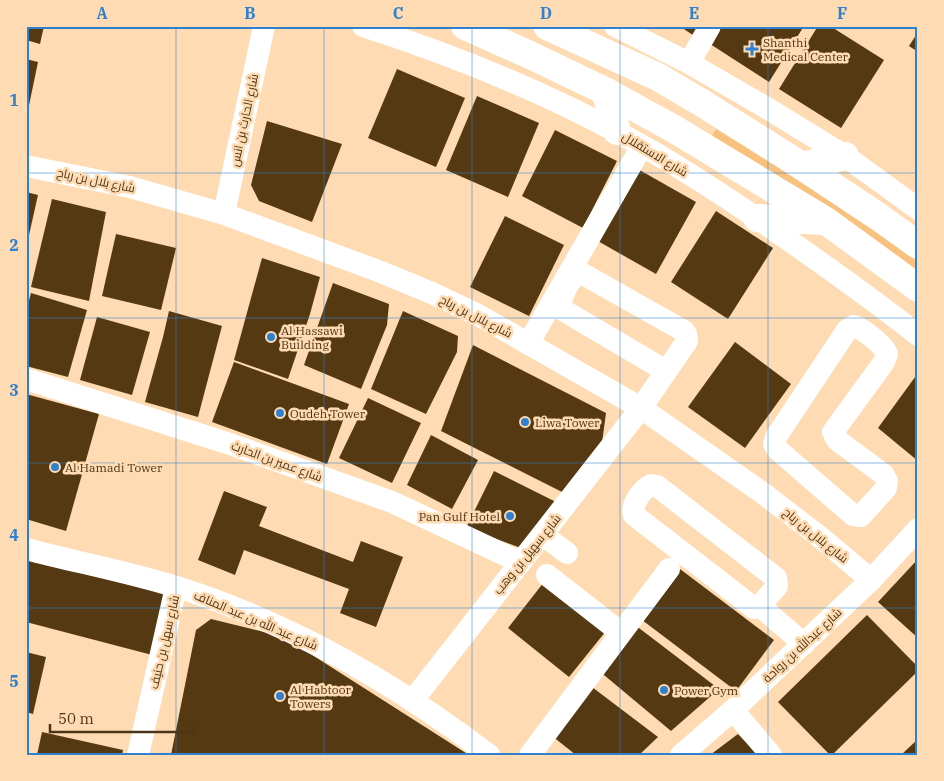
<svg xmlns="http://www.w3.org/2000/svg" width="944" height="781" font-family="'IBM Plex Serif',Cairo,serif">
<rect width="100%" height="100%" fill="#fedbb2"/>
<path fill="#f8c17e" d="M716 129C785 171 852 215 918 262V274L711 138Z"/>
<g fill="#553912">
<path d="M26 26H44L40 44 26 40Z"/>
<path d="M679 26H699L693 35Z"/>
<path d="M717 26H804L769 82 707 42Z"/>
<path d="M818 26H830L884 60 841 128 779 89Z"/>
<path d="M918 32V52L909 46Z"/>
<path d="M26 59 38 62 27 115H26Z"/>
<path d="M397 69 465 98 436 167 368 138Z"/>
<path d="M477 96 539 123 508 197 446 170Z"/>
<path d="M267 121 342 144 312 222 259 201 251 185Z"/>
<path d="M555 130 617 161 583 228 522 196Z"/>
<path d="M636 168 696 202 656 274 596 240Z"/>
<path d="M26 192 38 195 27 244H26Z"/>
<path d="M52 199 106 212 89 301 31 287Z"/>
<path d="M716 211 773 248 728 319 671 282Z"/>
<path d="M505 216 564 245 529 316 470 287Z"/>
<path d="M116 234 176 248 161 310 102 296Z"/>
<path d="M262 258 320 277 310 314 288 379 234 360Z"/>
<path d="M333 283 389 304 387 325 361 389 304 365Z"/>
<path d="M31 293 87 310 68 377 26 366V312Z"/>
<path d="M169 311 222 326 198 417 145 402 163 337Z"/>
<path d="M403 311 458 336 457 352 426 414 371 389Z"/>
<path d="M97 317 150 332 132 395 80 380Z"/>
<path d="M735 342 791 384 745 448 688 407Z"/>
<path d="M473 345 606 413 602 443 566 494 441 431Z"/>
<path d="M234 362 349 404 327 464 212 422Z"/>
<path d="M918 373V461L878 428Z"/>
<path d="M26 394 99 414 66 531 26 519Z"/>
<path d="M368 398 421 423 392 483 339 458Z"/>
<path d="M431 435 478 460 452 509 407 485Z"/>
<path d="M494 471 558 503 521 548 466 528Z"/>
<path d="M224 491 267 507 259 526 353 562 361 541 403 557 376 627 340 613 349 589 244 550 235 575 198 560Z"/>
<path d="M26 555 172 593 156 656 26 622Z"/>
<path d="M918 559V638L878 602Z"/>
<path d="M680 569 774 640 736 691 642 620Z"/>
<path d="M544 582 606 631 569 677 508 628Z"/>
<path d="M867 615 918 667V671L832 755H830L778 702Z"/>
<path d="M211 619 284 637 469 755H171L196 630Z"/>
<path d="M635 625 719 689 671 731 598 670Z"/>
<path d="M26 652 46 657 33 714 26 712Z"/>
<path d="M588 684 658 737 639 755H576L552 736Z"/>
<path d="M42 732 123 750 122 755H37Z"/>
<path d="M738 734 758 755H710Z"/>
<path d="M918 739V755H901Z"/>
</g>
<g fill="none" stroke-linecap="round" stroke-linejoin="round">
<g stroke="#fff" stroke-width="22">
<path d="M363 26C450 54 537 89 617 132 672 161 723 195 774 230 823 264 871 298 918 335"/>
<path d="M615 26 689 63 765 107 845 156 918 209"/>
<path d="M689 63 710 26"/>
<path d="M26 166 130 187 224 214 381 272 434 294 480 316 641 408 764 494 820 537 871 580"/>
<path d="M224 214 264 26"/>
<path d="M854 326C863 329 884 345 887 354L884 362 833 432 837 440 883 474 887 481 886 488 861 516 853 515 778 450 774 444 776 437 847 330Z"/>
<path d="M528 344 642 146"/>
<path d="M26 379 230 444 392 502 520 562"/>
<path d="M651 485 657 486 776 578 777 586 759 607 754 608 634 515C630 506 642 489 651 485Z"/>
<path d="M543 535 567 553"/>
<path d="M26 549C76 562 128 572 177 587 290 623 395 683 489 755"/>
<path d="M547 575 620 632"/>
<path d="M760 606 804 644"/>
<path d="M413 700 641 408 687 341 686 334 684 331 583 274C571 274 564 292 560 303L561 309 666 371"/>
<path d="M733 710 771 755"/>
<path d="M138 755 176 587"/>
<path d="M530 755 669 569"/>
<path d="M681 755 733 710 871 580 918 529"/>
</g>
<g stroke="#fff" stroke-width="28">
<path d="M465 26 530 55 605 91 674 129 826 221 918 288"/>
<path d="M547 26 658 77 702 103 802 166 879 217 918 245"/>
<path d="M605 91 617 131"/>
<path d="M802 166 845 156"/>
<path d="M757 218 825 221"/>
</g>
</g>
<path fill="none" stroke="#2f80cf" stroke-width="1" stroke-opacity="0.55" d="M176 26V755M324 26V755M472 26V755M620 26V755M768 26V755M26 173H918M26 318H918M26 463H918M26 608H918"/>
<g fill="#2f80cf" stroke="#fedbb2" stroke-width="2">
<path d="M749.5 41.5h5v5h5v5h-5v5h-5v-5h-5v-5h5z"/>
<circle cx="271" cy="337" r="5"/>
<circle cx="280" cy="413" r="5"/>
<circle cx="525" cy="422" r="5"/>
<circle cx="55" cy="467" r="5"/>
<circle cx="510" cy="516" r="5"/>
<circle cx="664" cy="690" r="5"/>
<circle cx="280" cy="696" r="5"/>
</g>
<g text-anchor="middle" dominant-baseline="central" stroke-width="5" stroke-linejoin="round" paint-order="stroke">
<g font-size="12" fill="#4c3518" stroke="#fedbb2" text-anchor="start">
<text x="763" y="42">Shanthi<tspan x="763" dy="14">Medical Center</tspan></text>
<text x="281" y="330">Al Hassawi<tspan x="281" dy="14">Building</tspan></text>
<text x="290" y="413">Oudeh Tower</text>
<text x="535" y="422">Liwa Tower</text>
<text x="65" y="467">Al Hamadi Tower</text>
<text x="500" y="516" text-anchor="end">Pan Gulf Hotel</text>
<text x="290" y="689">Al Habtoor<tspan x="290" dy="14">Towers</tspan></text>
<text x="674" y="690">Power Gym</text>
</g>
<g font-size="12" fill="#4c3518" stroke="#fedbb2">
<text transform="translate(244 120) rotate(-78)">شارع الحارث بن انس</text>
<text transform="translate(655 154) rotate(31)">شارع الاستقلال</text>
<text transform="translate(96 180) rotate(12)">شارع بلال بن رباح</text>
<text transform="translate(476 316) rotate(27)">شارع بلال بن رباح</text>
<text transform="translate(277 461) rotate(20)">شارع عمير بن الحارث</text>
<text transform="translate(816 535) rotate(39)">شارع بلال بن رباح</text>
<text transform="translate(527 554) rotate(-51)">شارع سهيل بن وهب</text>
<text transform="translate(256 620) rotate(23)">شارع عبد الله بن عبد المناف</text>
<text transform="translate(164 642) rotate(-77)">شارع سهل بن حنيف</text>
<text transform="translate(802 645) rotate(-43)">شارع عبدالله بن رواحة</text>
</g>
</g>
<rect width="944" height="781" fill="none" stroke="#fedbb2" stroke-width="55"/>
<path d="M50 724v8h142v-8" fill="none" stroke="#4c3518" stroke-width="2.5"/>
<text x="58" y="724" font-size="15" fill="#4c3518" stroke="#fedbb2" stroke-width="4" paint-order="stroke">50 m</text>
<rect x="28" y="28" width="888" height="726" fill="none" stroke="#2f80cf" stroke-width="2"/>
<g font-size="16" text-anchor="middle" font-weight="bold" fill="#2f80cf">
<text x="102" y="19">A</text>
<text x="250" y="19">B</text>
<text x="398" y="19">C</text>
<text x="546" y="19">D</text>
<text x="694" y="19">E</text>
<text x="842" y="19">F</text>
<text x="14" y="106">1</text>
<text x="14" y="251">2</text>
<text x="14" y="396">3</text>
<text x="14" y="541">4</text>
<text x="14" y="687">5</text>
</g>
</svg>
